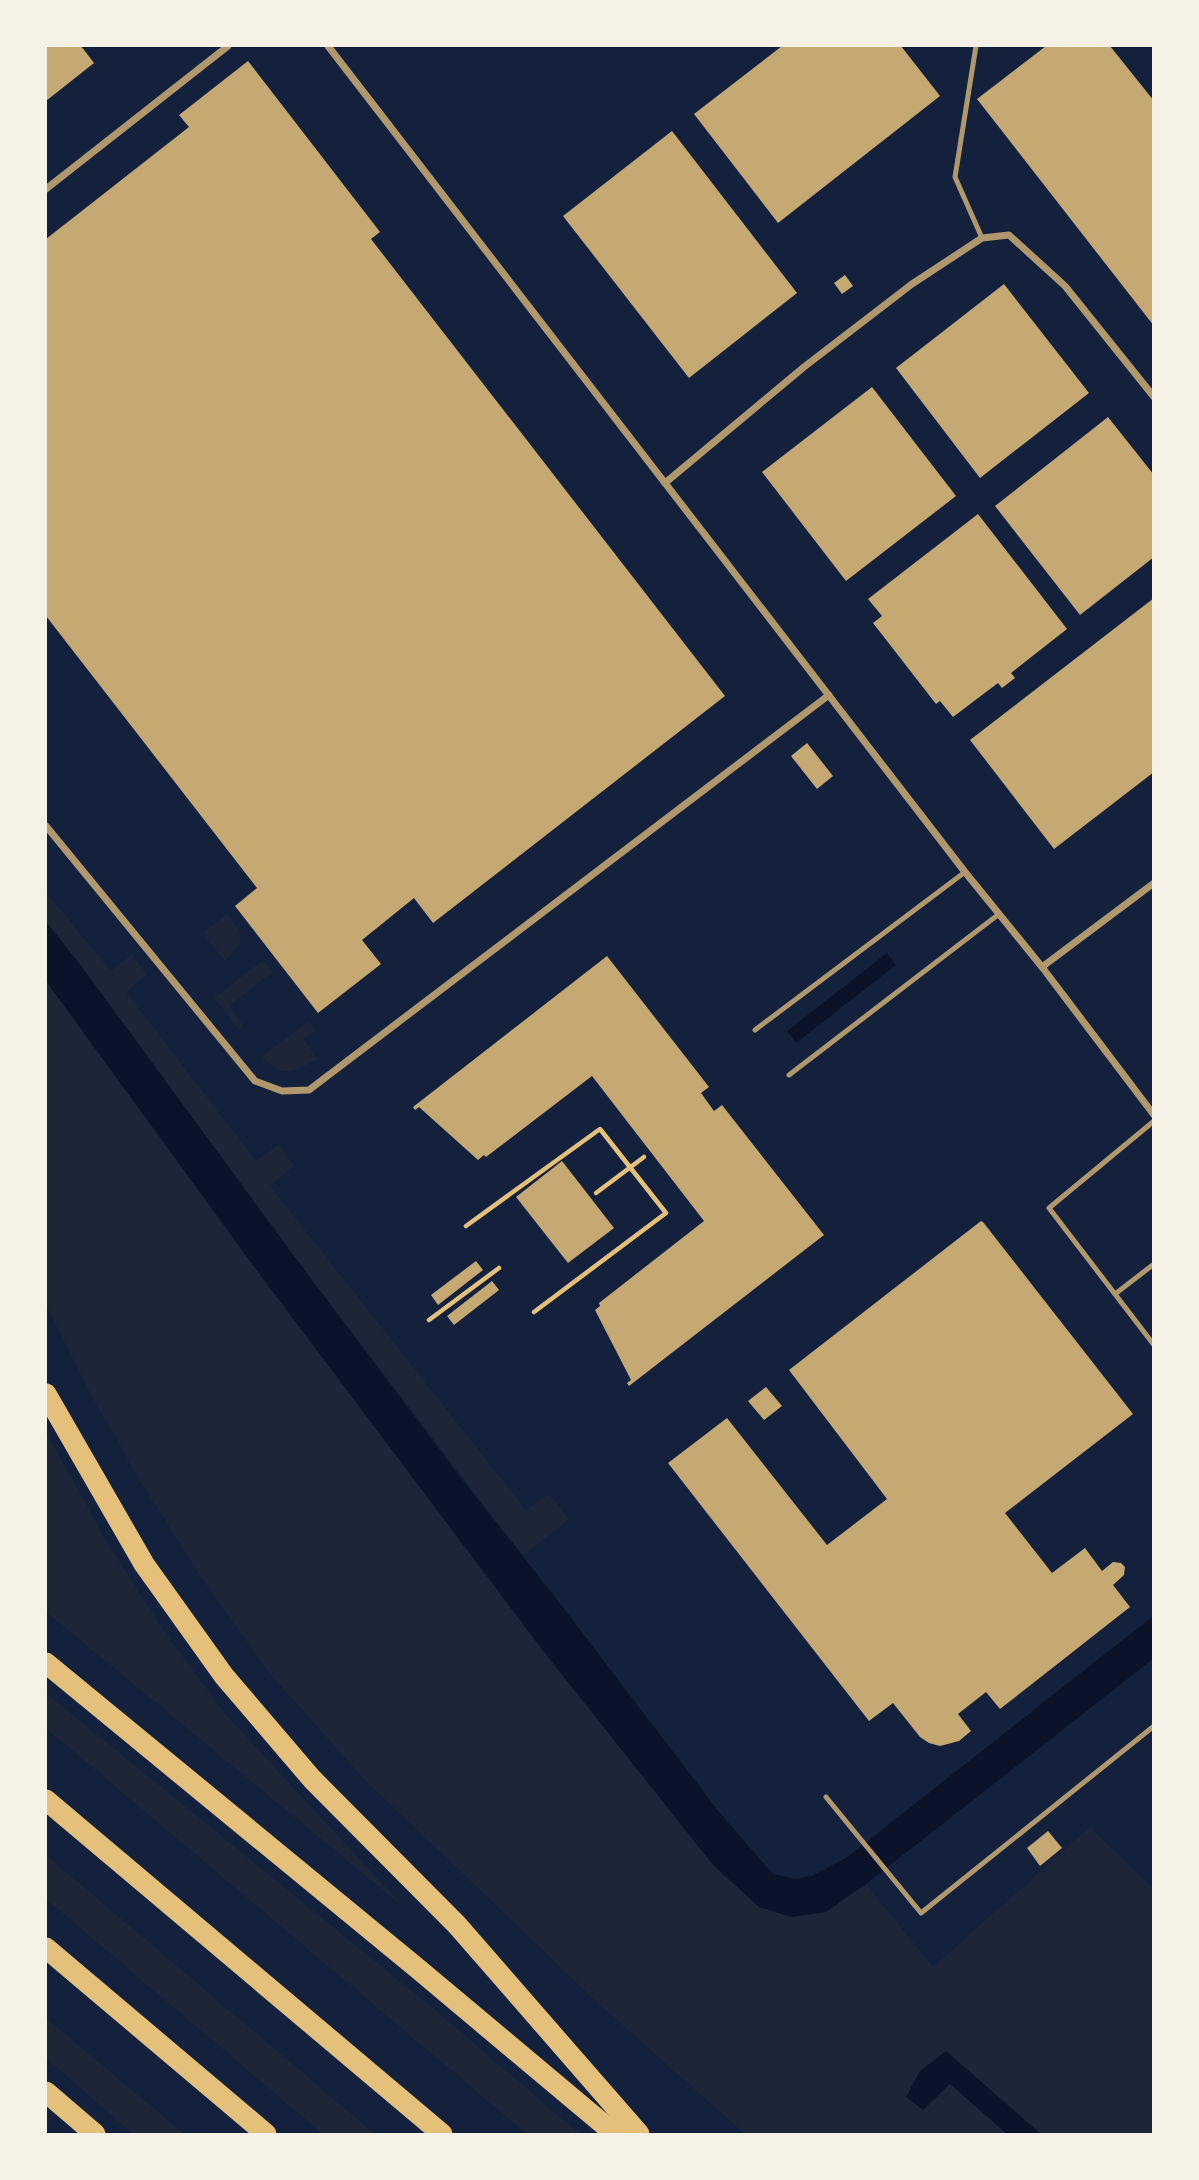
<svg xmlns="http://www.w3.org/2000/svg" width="1199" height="2180" font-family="Mulish,sans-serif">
<rect width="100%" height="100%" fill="#14213d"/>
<g fill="#1d2539">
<path d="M46 892 111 971 132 954 147 975 126 992 256 1161 279 1144 294 1166 270 1186 526 1510 549 1494 569 1519 523 1556 297 1260 79 963 46 922Z"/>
<path d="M227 914C244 935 247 943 224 960L203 933Z"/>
<path d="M263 960 272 972 229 1006 243 1025 239 1029 214 998Z"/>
<path d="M46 981 258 1272 544 1652 791 1917 826 1912 866 1884 933 1967 1090 1827 1153 1888V2134H745L600 2005 364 1779 271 1675 201 1577 139 1479 88 1389 46 1305Z"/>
<path d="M308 1021 315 1030 303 1039 318 1059C293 1071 283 1080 262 1057Z"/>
<path d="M46 1432 108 1544 166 1634 227 1716 405 1908 46 1612Z"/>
<path d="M46 1693 441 2015 580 2134H527L46 1728Z"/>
<path d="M46 1855 375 2134H323L46 1899Z"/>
<path d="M46 2018 184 2134H133L46 2058Z"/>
</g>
<g fill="#0b132b">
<path d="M46 922 79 963 297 1260 461 1478 552 1593 719 1812 773 1874 795 1879 811 1876 846 1858 1153 1616V1659L866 1884 826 1912 791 1917 759 1907 713 1865 544 1652 258 1272 46 981Z"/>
<path d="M887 953 896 965 796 1043 787 1031Z"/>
<path d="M946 2051 1041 2134H1007L950 2084 923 2110 906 2097 920 2071Z"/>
</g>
<g fill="#c6a872">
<path d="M46 46H81L94 63 46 101Z"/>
<path d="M782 46H901L940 96 778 223 694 114Z"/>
<path d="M1046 46H1110L1154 101V326L977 99Z"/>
<path d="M248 61 380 232 371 239 725 696 433 923 414 898 362 940 381 964 318 1013 235 906 257 888 46 616V239L189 127 179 115Z"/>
<path d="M672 131 797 293 689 378 563 216Z"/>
<path d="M845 275 853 286 842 294 834 283Z"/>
<path d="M1004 284 1089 393 980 478 896 368Z"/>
<path d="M872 387 956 496 846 581 762 472Z"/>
<path d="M1108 417 1154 475V557L1080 615 995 506Z"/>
<path d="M978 514 1067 629 1011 673 1015 678 1002 688 998 683 953 717 940 701 936 704 873 623 882 616 868 599Z"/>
<path d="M1154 598V772L1054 849 970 740Z"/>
<path d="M807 743 833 776 817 789 791 756Z"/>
<path d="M607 956 709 1087 701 1093 714 1111 722 1105 824 1235 629 1386 627 1383 631 1380 595 1310 600 1306 599 1303 704 1221 592 1076 486 1157 484 1155 478 1160 419 1107 415 1110 413 1107Z"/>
<path d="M562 1161 614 1228 568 1263 516 1197Z"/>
<path d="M981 1221 983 1222 1133 1414 1005 1513 1052 1573 1085 1548 1102 1571 1113 1562 1121 1563 1125 1567 1124 1575 1113 1585 1130 1607 1000 1709 986 1692 958 1714 971 1731 959 1741 940 1746 929 1743 920 1737 893 1703 869 1721 668 1463 727 1418 827 1545 887 1499 789 1370Z"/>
<path d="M476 1261 483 1270 438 1305 431 1295Z"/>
<path d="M492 1281 499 1290 454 1325 447 1316Z"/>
<path d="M766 1387 782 1406 764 1420 748 1401Z"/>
<path d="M1048 1831 1062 1848 1040 1866 1027 1848Z"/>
</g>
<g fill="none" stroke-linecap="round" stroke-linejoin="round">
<g stroke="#e5c07b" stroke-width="4.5">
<path d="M596 1193 644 1157"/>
<path d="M466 1226 600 1129 666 1213 534 1312"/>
<path d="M429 1320 499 1268"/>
</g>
<g stroke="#b1986c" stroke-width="5">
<path d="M976 46 955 177 982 238"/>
<path d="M755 1030 965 872"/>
<path d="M789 1075 999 914"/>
<path d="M1154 1121 1049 1208 1154 1345"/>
<path d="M1115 1294 1154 1264"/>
<path d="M826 1797 921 1913 1154 1726"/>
</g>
<g stroke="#b1986c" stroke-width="7">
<path d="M328 46 965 872 1042 967 1154 1115"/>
<path d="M46 189 228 46"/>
<path d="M665 483 804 367 912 284 982 238 1009 235 1065 286 1154 397"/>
<path d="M46 826 255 1081 282 1091 309 1090 829 695"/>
<path d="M1042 967 1154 883"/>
</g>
<g stroke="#e5c07b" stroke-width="21">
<path d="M46 1394 144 1564 224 1676 312 1779 457 1925 639 2134"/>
<path d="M46 1663 417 1968 615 2134"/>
<path d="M46 1800 442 2134"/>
<path d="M46 1948 266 2134"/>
<path d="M46 2092 95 2134"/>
</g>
</g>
<rect width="1199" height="2180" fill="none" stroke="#f6f1e7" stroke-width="94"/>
</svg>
